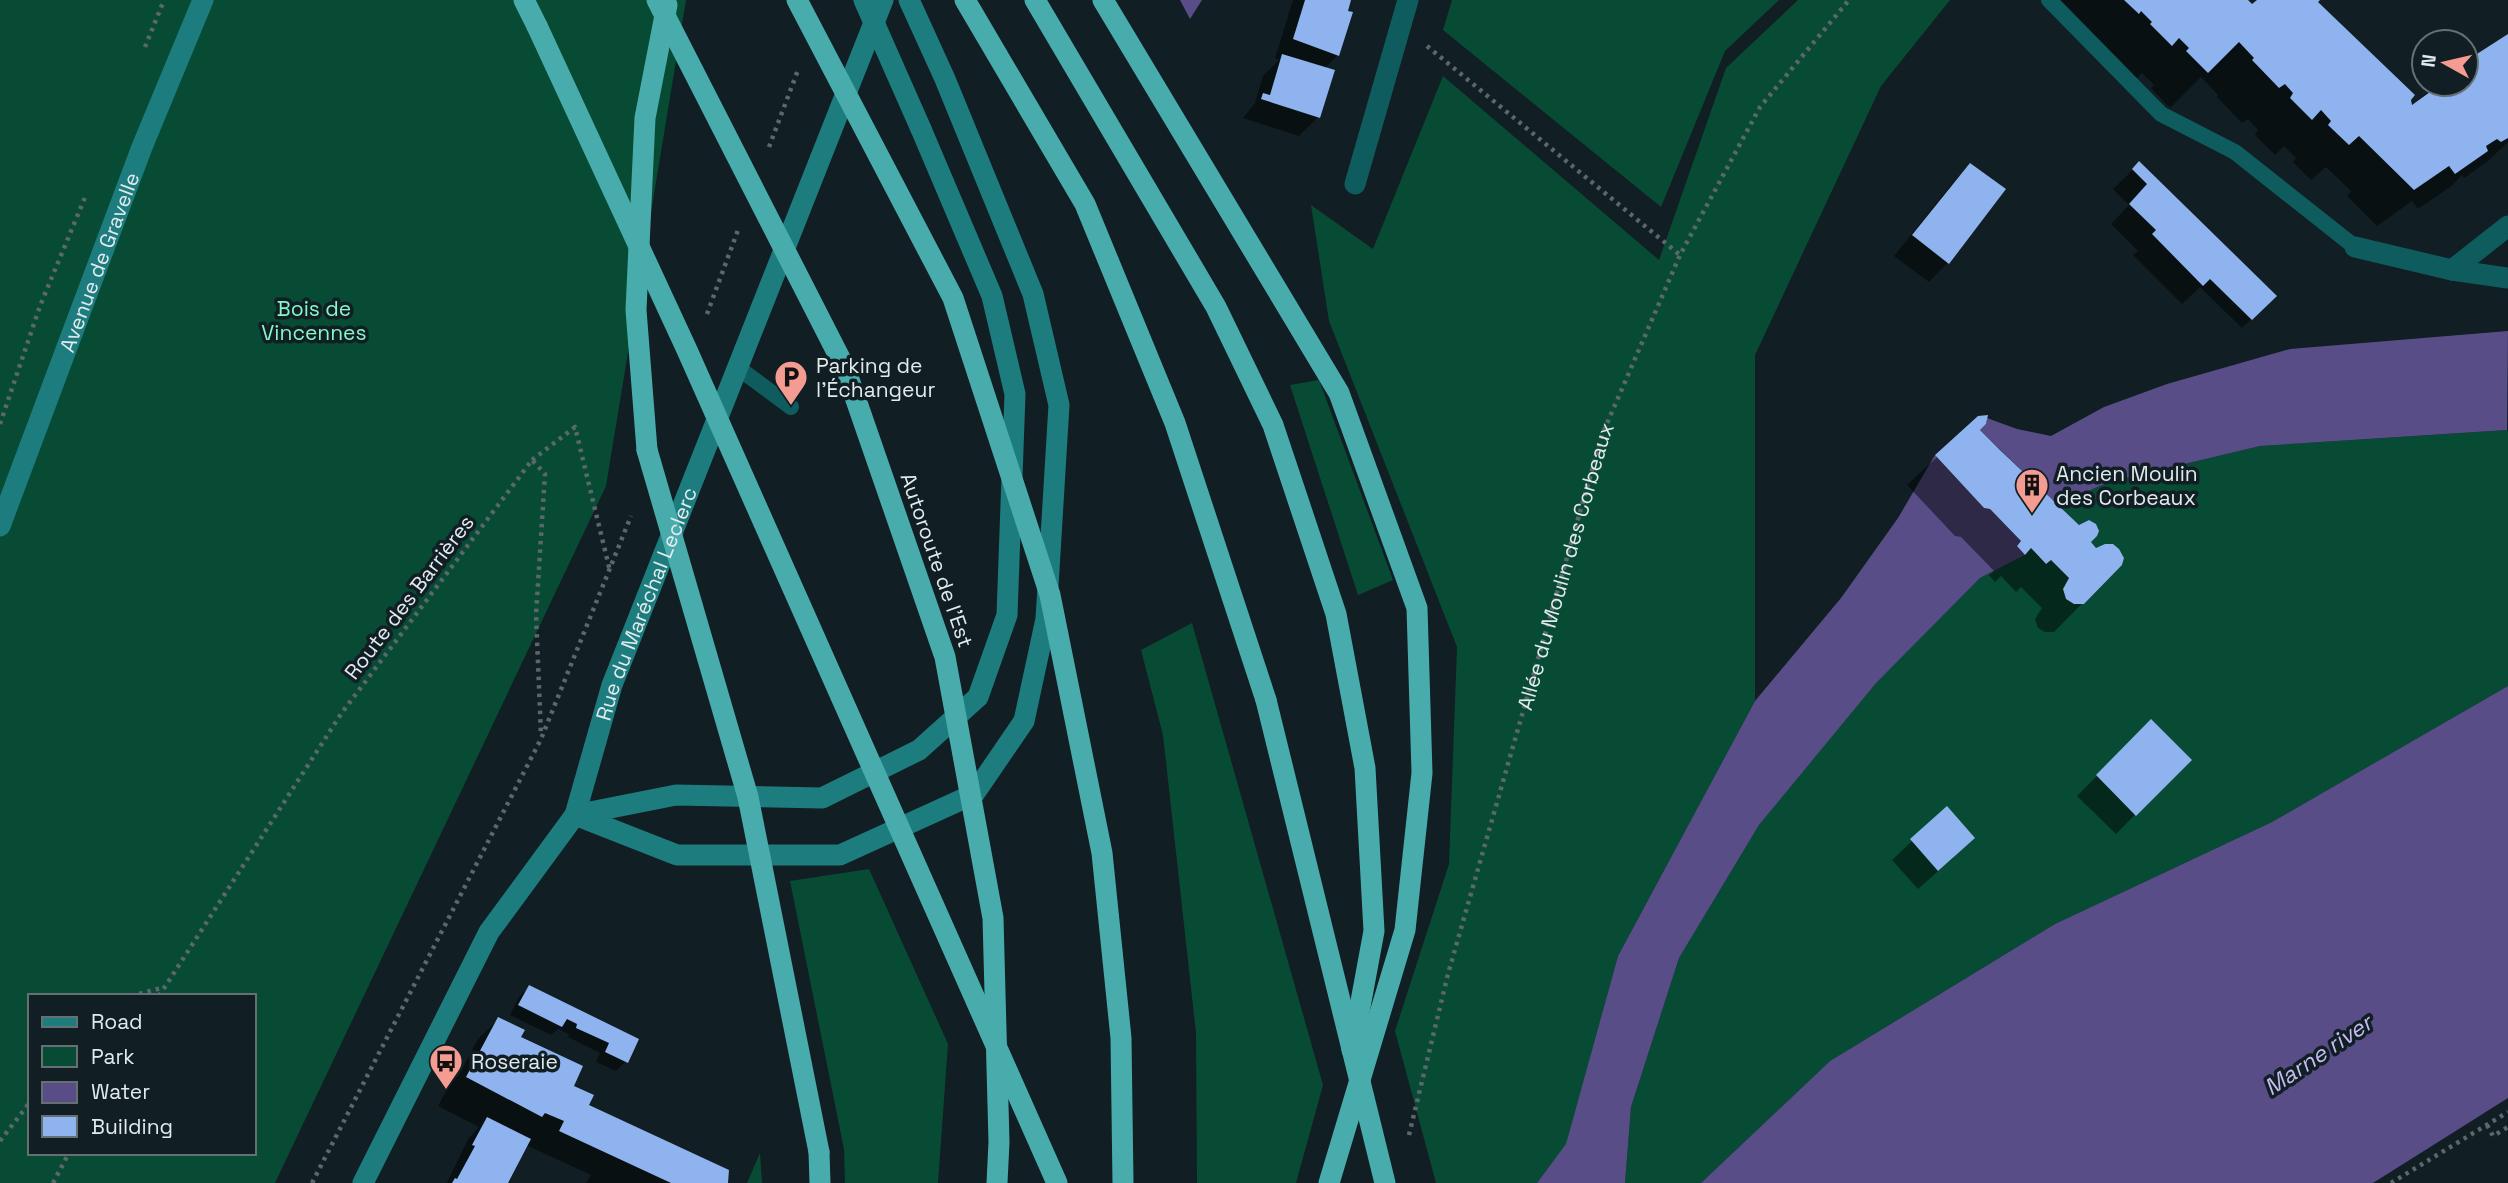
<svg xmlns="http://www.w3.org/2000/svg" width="2508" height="1183" font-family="'Space Grotesk',sans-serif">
<rect width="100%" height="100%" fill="#111e23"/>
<g fill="#084b34" fill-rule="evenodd">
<path d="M0 0H686L606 486 275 1183H0ZM30 996H254V1153H30Z"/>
<path d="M1452 0H1779L1725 51 1661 207 1443 30Z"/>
<path d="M1798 0H1950L1881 86 1755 355V701L1618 956 1566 1145 1537 1183H1436L1395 1031 1449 864 1457 647 1329 321 1311 205 1373 249 1443 76 1659 260 1726 68Z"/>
<path d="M1319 380 1393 580 1358 595 1290 385Z"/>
<path d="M2508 430V686L2272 822 2055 924 1830 1061 1701 1183H1625L1631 1107 1679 958 1759 825 1875 683 1980 578 2025 555 2031 548 2045 564 2051 560 2069 578 2063 589 2066 599 2084 604 2122 565 2124 558C2116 544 2110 542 2096 548L2091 542C2098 536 2099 533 2096 524L2089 520 2079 525 2052 500 2080 498 2086 492 2109 482 2260 446Z"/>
<path d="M1192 623 1323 1085 1296 1183H1197L1196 1033 1163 735 1141 650Z"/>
<path d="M869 869 948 1044 938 1183H845L844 1149 790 881Z"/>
<path d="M760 1153 762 1183H747Z"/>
</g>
<g fill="#594d88">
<path d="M1180 0H1202L1190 19Z"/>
<path d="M2508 331 2507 430 2260 446 2109 482 2086 492 2080 498 2052 500 1980 430 1986 424 1987 418 2017 429 2051 436 2104 407 2167 384 2290 349Z"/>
<path d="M1935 455 1984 508 1990 509 2021 541 2017 546 2025 555 1980 578 1876 683 1759 825 1679 958 1631 1107 1625 1183H1537L1566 1144 1618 956 1755 701 1841 598 1898 518Z"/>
<path d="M2508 686V1098L2373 1183H1701L1830 1061 2055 924 2272 822Z"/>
</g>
<g fill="#0007">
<path d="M1293 0H1350L1338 55 1324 69 1318 117 1299 136 1243 118 1255 103 1263 76 1279 60 1275 58Z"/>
<path d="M2056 0H2245L2252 7 2259 0H2318L2316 2 2409 99 2410 108 2437 84H2466V64L2508 36V142L2488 161 2464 178 2462 175 2450 187 2418 209 2412 201 2377 226 2347 196 2351 191 2326 167 2311 180 2293 162 2296 158 2284 146 2275 155 2255 135 2258 130 2248 119 2242 123 2217 97 2218 95 2201 77 2170 108 2151 88 2154 85 2142 73 2134 81Z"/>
<path d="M2139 164 2275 296 2242 328 2200 287 2182 304 2133 255 2138 251 2111 224 2129 205 2113 189Z"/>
<path d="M1970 165 1948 262 1929 282 1894 256 1951 185Z"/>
<path d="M1979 418V429L2095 550 2121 564 2054 632H2045L2038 628 2035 619 2042 608 2021 587 2016 592 2001 576 1995 582 1989 575 1994 571 1961 537 1955 536 1907 485Z"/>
<path d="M2151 722 2189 760 2116 834 2077 796Z"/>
<path d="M1947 808 1953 858 1918 889 1892 860Z"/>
<path d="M529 987 637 1040 626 1061 616 1071 596 1062 600 1053 568 1037 569 1034 558 1029 551 1035 510 1015 519 997Z"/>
<path d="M498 1020 572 1087 586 1105 726 1183H586L591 1175 526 1145 506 1183H447L468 1139 479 1127 438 1106 450 1084 459 1075 478 1039Z"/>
</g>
<g fill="#8eb3ee">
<path d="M1305 0H1351L1348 11 1353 12 1339 56 1293 39Z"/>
<path d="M2124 0H2248L2252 4 2257 0H2320L2318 2 2415 95 2411 100 2412 105 2441 84H2466V61L2508 34V138L2501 142 2497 139 2486 146 2488 151 2455 174 2449 166 2414 190 2359 136 2349 145 2328 125 2331 121 2321 110 2312 120 2290 98 2293 93 2285 84 2279 88 2252 60 2254 58 2239 42 2208 73 2186 51 2189 48 2179 38 2172 46 2150 24 2152 22 2141 11 2139 14Z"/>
<path d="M1282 54 1335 70 1320 118 1261 99 1263 93 1270 95Z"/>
<path d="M2139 161 2277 296 2252 320 2210 279 2203 286 2152 234 2156 230 2129 204 2147 184 2132 169Z"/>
<path d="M1970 163 2006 189 1949 264 1912 235Z"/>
<path d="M1988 415 1986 424 1980 430 2001 451 2079 525 2089 520 2096 524 2099 531 2097 536 2091 542 2096 548 2105 544H2113L2119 549 2124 558 2122 565 2084 604H2074L2066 599 2063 589 2069 578 2051 560 2046 564 2031 548 2025 555 2017 546 2021 541 1990 509 1984 508 1935 455 1978 416Z"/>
<path d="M2151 719 2192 760 2136 816 2096 775Z"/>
<path d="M1947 806 1975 838 1938 871 1910 839Z"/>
<path d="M529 985 639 1039 628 1063 605 1052 609 1043 576 1028 577 1024 567 1019 562 1027 518 1005Z"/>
<path d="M498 1017 525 1030 521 1037 583 1066 574 1086 594 1095 589 1105 729 1170 728 1183H671L559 1131 564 1121 545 1113 542 1117 466 1077Z"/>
<path d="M487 1117 531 1139 508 1183H452L455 1178 457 1179 475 1146 472 1145Z"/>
</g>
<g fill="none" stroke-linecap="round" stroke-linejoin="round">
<g stroke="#5c676c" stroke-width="4.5" stroke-dasharray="3.5 5" stroke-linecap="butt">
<path d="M1427 46 1680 255"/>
<path d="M145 47 164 0"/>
<path d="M769 147 798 70"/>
<path d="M707 314 738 230"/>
<path d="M0 424 40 306 86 195"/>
<path d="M532 460 575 427 610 571"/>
<path d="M131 996 165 987"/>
<path d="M159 996 341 714 532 460 545 474 536 615 541 735"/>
<path d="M2487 1125 2493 1136 2508 1127"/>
<path id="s1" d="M1409 1135 1448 974 1602 435 1680 255 1760 107 1849 0"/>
<path d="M0 1141 30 1102"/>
<path d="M53 1183 69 1153"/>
<path d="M312 1183 541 739 631 516"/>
<path d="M2391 1183 2508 1112"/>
</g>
<g stroke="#0e5c5d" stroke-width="16">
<path d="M2049 0 2161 114 2235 152 2355 247"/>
<path d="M737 367 791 407"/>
</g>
<g stroke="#0e5c5d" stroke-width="21">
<path d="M1355 184 1408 0"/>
<path d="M2355 247 2452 270 2508 278"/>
<path d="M2452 270 2508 226"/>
</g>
<g stroke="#1d7d7e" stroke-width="21">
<path id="s2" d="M0 526 142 147 203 0"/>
<path d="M575 815 677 855H840L974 794 1024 721 1046 619 1059 405 1033 294 945 79 909 0"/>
<path d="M575 815 676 795 822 798 919 750 978 697 1007 615 1015 394 992 296 921 129"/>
<path id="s3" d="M363 1183 489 932 575 815 612 685 883 0"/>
</g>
<g stroke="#48acad" stroke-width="21">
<path d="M524 0 537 26"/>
<path d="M965 0 1085 204 1175 423 1266 700"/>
<path d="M1035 0 1216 307 1273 425 1336 614 1365 768 1374 931 1352 1050"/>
<path d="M1103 0 1339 393 1417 608 1422 773 1405 930 1329 1183"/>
<path d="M647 450 636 310 645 118 667 5"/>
<path d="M819 1152 820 1183"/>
</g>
<path stroke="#1d7d7e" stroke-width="21" d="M864 0 921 129"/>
<g stroke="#48acad" stroke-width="21">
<path d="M657 0 845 368 945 657 993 918 999 1142 997 1183"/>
<path d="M797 0 953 298 1050 595 1102 853 1121 1038 1123 1183"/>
<path d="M537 26 687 350 1057 1183"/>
<path d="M647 450 748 797 819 1152"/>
<path d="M1266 700 1385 1183"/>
</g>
</g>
<defs>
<symbol id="parking-pin" viewBox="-11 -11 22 30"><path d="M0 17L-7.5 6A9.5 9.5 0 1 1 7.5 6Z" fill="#f59c92" stroke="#111e23"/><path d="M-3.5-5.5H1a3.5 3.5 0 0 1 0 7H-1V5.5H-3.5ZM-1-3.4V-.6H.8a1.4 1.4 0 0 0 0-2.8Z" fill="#111"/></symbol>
<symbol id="building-pin" viewBox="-11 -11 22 30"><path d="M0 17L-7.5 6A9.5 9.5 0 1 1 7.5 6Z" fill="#f59c92" stroke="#111e23"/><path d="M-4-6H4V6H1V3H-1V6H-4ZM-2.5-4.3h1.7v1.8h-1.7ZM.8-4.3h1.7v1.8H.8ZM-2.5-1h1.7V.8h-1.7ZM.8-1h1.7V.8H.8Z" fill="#111"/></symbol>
<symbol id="bus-pin" viewBox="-11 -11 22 30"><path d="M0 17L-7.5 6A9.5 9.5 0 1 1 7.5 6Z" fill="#f59c92" stroke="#111e23"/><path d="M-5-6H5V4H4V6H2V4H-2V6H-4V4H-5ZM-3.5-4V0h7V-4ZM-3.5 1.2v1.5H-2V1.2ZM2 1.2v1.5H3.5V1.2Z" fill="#111"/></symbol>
</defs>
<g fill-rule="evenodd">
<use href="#parking-pin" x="772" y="358" width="38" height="52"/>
<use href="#building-pin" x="2013" y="466" width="38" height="52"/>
<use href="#bus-pin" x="427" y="1042" width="38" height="52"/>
</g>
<g text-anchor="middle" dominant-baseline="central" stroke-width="7" stroke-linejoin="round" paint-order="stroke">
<g font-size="21" fill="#e2eaee" stroke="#111e23">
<text stroke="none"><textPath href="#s2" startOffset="282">Avenue de Gravelle</textPath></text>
<text transform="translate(937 560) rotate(71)">Autoroute de l’Est</text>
<text stroke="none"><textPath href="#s1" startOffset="590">Allée du Moulin des Corbeaux</textPath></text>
<text transform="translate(409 597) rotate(-53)">Route des Barrières</text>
<text stroke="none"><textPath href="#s3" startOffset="649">Rue du Maréchal Leclerc</textPath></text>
</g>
<g font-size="21" fill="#86f7c6" stroke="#111e23">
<text x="314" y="308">Bois de<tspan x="314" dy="24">Vincennes</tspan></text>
</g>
<g font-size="21" fill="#e2eaee" stroke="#111e23" text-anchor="start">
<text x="816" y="365">Parking de<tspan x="816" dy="24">l'Échangeur</tspan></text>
<text x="2056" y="473">Ancien Moulin<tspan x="2056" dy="24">des Corbeaux</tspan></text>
<text x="471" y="1061">Roseraie</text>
</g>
<g font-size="23" font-style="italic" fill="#c4bdf2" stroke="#111e23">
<text transform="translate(2318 1055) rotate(-34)">Marne river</text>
</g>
</g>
<rect x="28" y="994" width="228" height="161" fill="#111e23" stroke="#657074" stroke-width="2"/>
<rect x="42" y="1017" width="35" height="10" fill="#1d7d7e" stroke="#657074" stroke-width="2"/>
<text x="91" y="1029" font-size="21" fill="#e2eaee">Road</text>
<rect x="42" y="1046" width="35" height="21" fill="#084b34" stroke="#657074" stroke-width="2"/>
<text x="91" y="1064" font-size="21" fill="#e2eaee">Park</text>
<rect x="42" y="1082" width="35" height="21" fill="#594d88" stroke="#657074" stroke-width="2"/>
<text x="91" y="1099" font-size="21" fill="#e2eaee">Water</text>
<rect x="42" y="1116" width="35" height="21" fill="#8eb3ee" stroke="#657074" stroke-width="2"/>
<text x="91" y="1134" font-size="21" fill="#e2eaee">Building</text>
<g transform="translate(2445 63) rotate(278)"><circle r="33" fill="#111e23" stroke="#657074" stroke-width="2"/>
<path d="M0-5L12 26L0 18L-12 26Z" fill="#f59c92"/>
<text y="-10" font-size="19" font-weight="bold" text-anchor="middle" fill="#e2eaee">N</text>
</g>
</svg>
